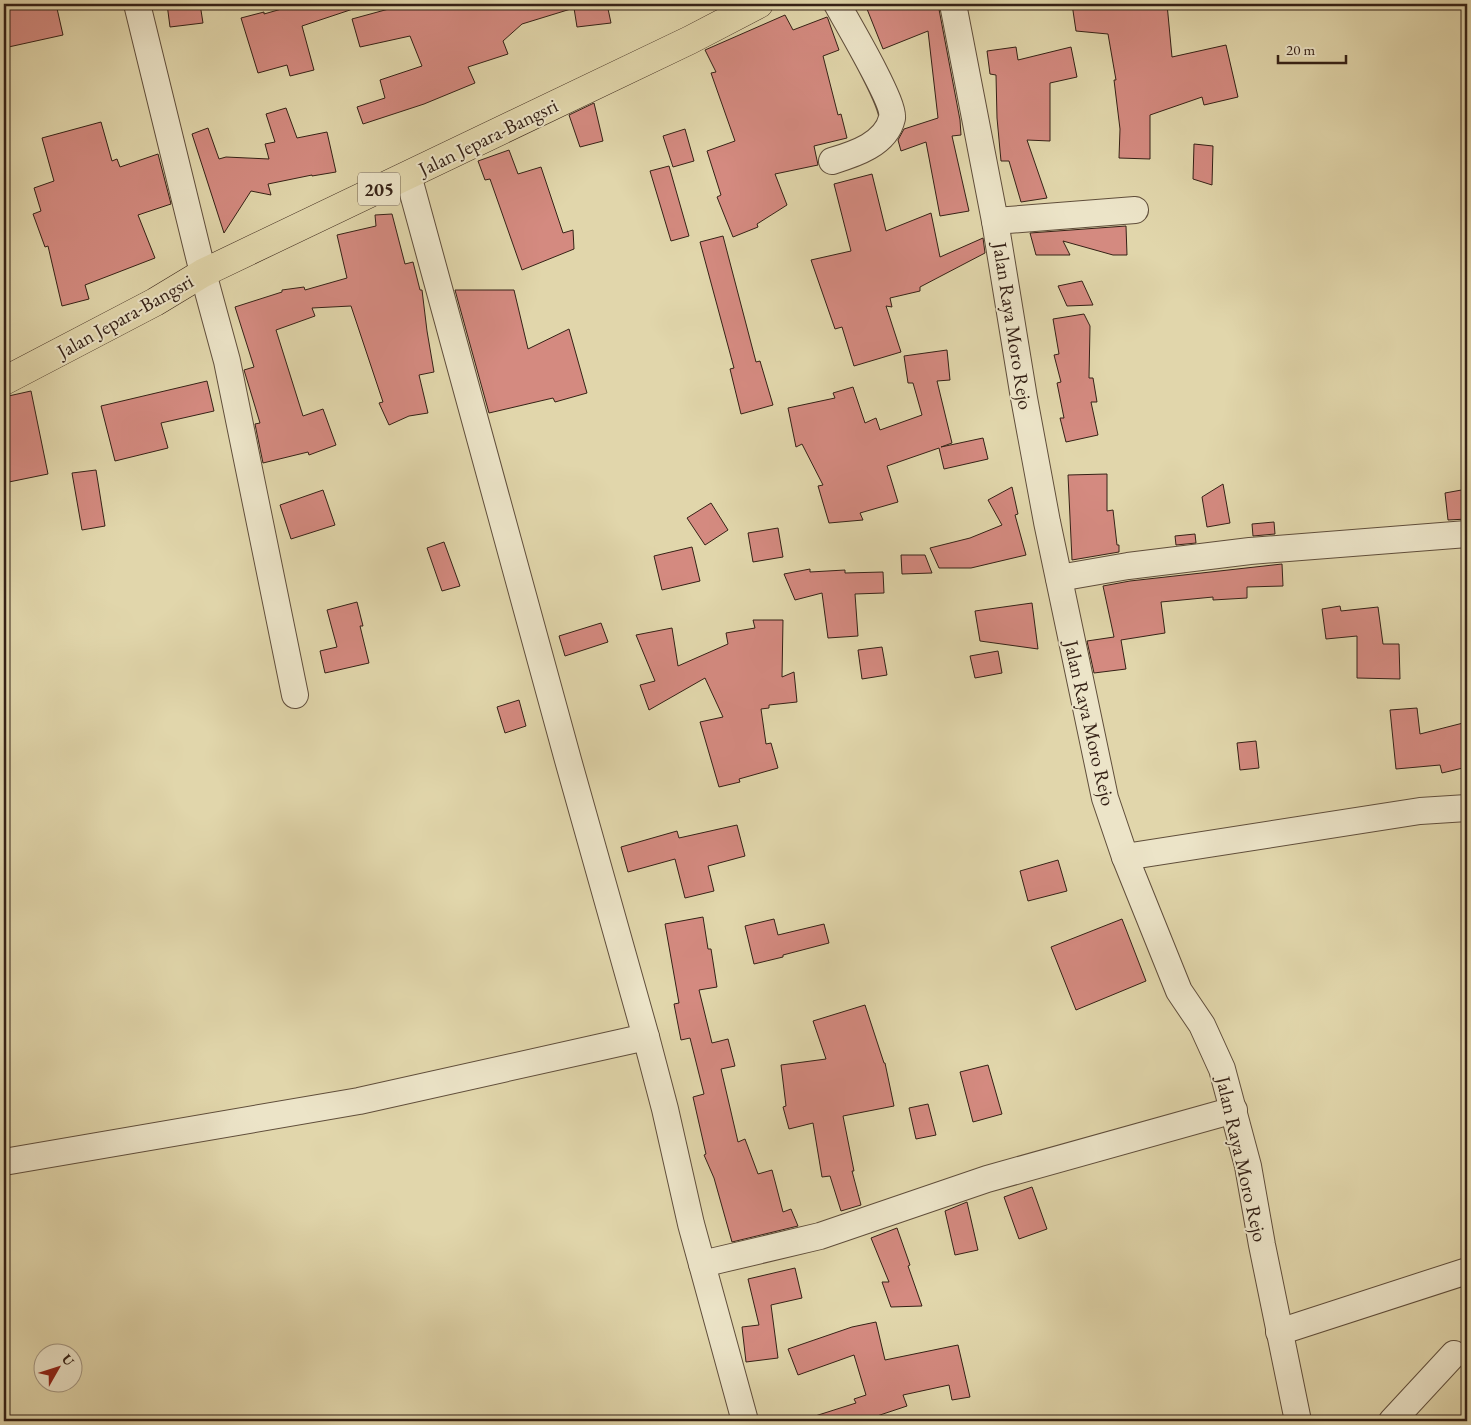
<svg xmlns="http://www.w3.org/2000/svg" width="1471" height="1425" font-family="'EB Garamond',serif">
<rect width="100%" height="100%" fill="#e1d6ab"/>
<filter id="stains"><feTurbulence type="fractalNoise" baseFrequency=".004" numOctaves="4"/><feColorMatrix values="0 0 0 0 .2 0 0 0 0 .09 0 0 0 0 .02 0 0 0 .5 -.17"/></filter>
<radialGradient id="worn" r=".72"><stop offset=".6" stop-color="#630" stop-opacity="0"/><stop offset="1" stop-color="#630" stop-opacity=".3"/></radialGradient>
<g fill="#d48a80" stroke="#352116">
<path d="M4 4H56L63 35 4 48Z"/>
<path d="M167 4H200L203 23 170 27Z"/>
<path d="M299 4H359V7L302 26 314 70 290 76 287 65 258 73 241 18 264 12V14Z"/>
<path d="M407 4H607L611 23 577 27 574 8 522 24 503 41 508 54 468 67 475 83 424 104 363 124 357 107 385 98 380 80 422 66 410 36 360 47 352 19Z"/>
<path d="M865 4H938L960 120 961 135 952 136 969 211 940 216 926 142 901 151 898 140 904 129 938 118 928 31 883 49Z"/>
<path d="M1072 4H1167L1172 57 1226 45 1238 97 1204 105 1202 97 1150 115V159L1119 158 1120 129 1114 80H1116L1108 34 1076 31Z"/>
<path d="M785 15 793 30 827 17 828 19 839 50 823 56 838 115 841 114 847 138 814 146 818 165 775 174 787 205 757 224 758 227 733 237 717 197 721 195 707 151 735 141 711 73 716 72 705 50Z"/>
<path d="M1016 47 1018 60 1071 47 1077 77 1050 83V141L1027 140 1047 198 1021 202 1009 161H1001L997 118 996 75 990 74 987 51Z"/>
<path d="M594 103 603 141 580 147 569 115Z"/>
<path d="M286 108 297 138 327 132 336 172 312 176V175L268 184 271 195 251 191 224 233 192 134 208 128 219 159 226 157 269 159 265 144 275 142 266 114Z"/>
<path d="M101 122 112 161 117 159 120 167 158 154 171 204 138 215 155 258 85 285 89 299 62 306 48 246 45 247 33 214 41 211 34 188 54 181 42 138Z"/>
<path d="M685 129 694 161 673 167 663 136Z"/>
<path d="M1194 144 1213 146 1212 185 1193 179Z"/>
<path d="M509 150 518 174 541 167 563 233 573 230 574 249 522 270 490 179 485 180 478 161Z"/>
<path d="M669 166 689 236 671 241 650 171Z"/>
<path d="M872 174 886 231 931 213 940 257 983 238 985 253 920 287V291L890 298 892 307 886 306 901 352 854 366 842 327 835 329 811 260 851 251 834 184Z"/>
<path d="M392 214 405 264 413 262 420 290H422L427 331 434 372 419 375 428 413 409 416 389 425 379 403 383 402 351 306 312 308 315 316 276 330 303 416 323 409 336 445 309 455 308 452 263 463 255 424 260 423 244 370 254 367 235 307 282 292V290L304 287 305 290 347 278 337 235 376 226 375 215Z"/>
<path d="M1126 226 1127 255H1113L1063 241 1070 255H1036L1030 233Z"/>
<path d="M723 236 756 362 760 361 773 405 741 414 730 369 734 368 700 242Z"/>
<path d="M1082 281 1093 305 1067 306 1058 286Z"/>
<path d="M455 290H514L528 349 569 329 587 393 555 402 553 398 489 413Z"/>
<path d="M1084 314 1090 326 1089 378H1093L1097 402H1091L1098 435 1066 442 1060 418H1064L1057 383 1061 382 1054 355 1059 354 1053 319Z"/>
<path d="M947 350 950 380 937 381 952 443 941 447 983 438 988 459 944 469 939 448 887 466 898 502 860 513 863 520 829 523 818 486 823 485 802 444 796 447 788 408 835 398 833 393 853 387 865 423 876 418 880 430 922 415 913 383H908L904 356Z"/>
<path d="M207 381 214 411 161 423 168 448 115 461 101 406Z"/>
<path d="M31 391 48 474 4 483V397Z"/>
<path d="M96 470 105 526 82 530 72 473Z"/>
<path d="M1107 474V511L1113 510 1117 545H1119V552L1072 560 1068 475Z"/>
<path d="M1223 484 1230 523 1207 527 1202 497Z"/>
<path d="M1012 487 1018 514 1015 515 1026 555 971 568H939L930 548 970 538 1002 525 988 500Z"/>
<path d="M1467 489V519L1448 520 1445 493Z"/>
<path d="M323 490 335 525 291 539 280 505Z"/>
<path d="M711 503 728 530 705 545 687 518Z"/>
<path d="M1274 522 1275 534 1253 536 1252 524Z"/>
<path d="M778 528 783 557 753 562 748 533Z"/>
<path d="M1195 534 1196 543 1176 545 1175 536Z"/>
<path d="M444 542 460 586 442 591 427 548Z"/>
<path d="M692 547 700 581 662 590 654 556Z"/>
<path d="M901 555H925L932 573 902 574Z"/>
<path d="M1282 564 1283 586 1247 587V598L1213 600V597L1161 602 1165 633 1121 640 1126 669 1094 673 1087 641 1114 637 1103 586 1130 581Z"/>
<path d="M810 569V572L845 570V573L883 572 884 593 855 594 858 636 828 638 822 593 795 600 784 574Z"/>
<path d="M357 602 363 626H360L369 663 325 673 320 651 337 647 327 610Z"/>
<path d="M1032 603 1038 649 980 641 975 611Z"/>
<path d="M1340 606 1341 611 1378 607 1383 644H1399L1400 679 1357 678V636L1326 639 1322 609Z"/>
<path d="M753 620H783L782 677 794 672 797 702 769 705V708L761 709 766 744 771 743 778 768 739 779 740 782 719 787 700 722 723 717 705 678 649 710 640 685 655 681 636 635 672 628 678 666 728 644 726 633 755 628Z"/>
<path d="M601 623 608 642 565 656 559 636Z"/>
<path d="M882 647 887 675 862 679 858 650Z"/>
<path d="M998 651 1002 673 975 678 970 656Z"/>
<path d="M519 700 526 726 505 733 497 707Z"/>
<path d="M1417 708 1420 734 1467 722V767L1442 773 1440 765 1396 769 1390 710Z"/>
<path d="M1256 741 1259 768 1240 770 1237 743Z"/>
<path d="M737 825 745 856 708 866 714 891 685 898 675 859 628 872 621 847 677 831 679 838Z"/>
<path d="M1058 860 1067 891 1028 901 1020 871Z"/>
<path d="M703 917 708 949H711L717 987 699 990 712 1043 728 1039 735 1066 721 1069 738 1142 745 1139 758 1174 772 1170 783 1212 791 1209 798 1226 732 1242 714 1178 704 1155 706 1154 693 1097 704 1094 690 1038 681 1040 674 1004 679 1003 665 924Z"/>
<path d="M774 919 778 935 824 924 829 943 783 955V957L754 964 745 926Z"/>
<path d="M1122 919 1146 981 1076 1010 1051 947Z"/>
<path d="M865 1005 884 1063H885L894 1106 843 1116 854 1171H852L861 1205 841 1211 830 1176 822 1177 813 1123 789 1129 783 1107 786 1106 781 1065 826 1059 813 1021Z"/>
<path d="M988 1065 1002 1114 973 1122 960 1072Z"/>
<path d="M928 1104 936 1135 916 1139 909 1108Z"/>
<path d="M1032 1187 1047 1229 1019 1239 1004 1197Z"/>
<path d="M967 1202 978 1250 955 1255 945 1211Z"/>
<path d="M897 1228 910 1265 908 1266 922 1306 891 1307 882 1282H889L871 1238Z"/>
<path d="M795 1268 802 1298 771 1305 778 1358 746 1362 742 1327 759 1325 748 1279Z"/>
<path d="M876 1322 885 1360 958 1345 970 1397 952 1400 949 1385 903 1395 907 1406 862 1421H812V1417L856 1403 854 1399 866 1395 854 1355 798 1375 788 1349 852 1327Z"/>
</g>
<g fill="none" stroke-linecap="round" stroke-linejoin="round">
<defs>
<g id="street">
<path d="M137 4 203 273 227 361 295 695"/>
<path d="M953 4 995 221 1024 398 1047 522 1105 798 1125 857 1179 991 1202 1025 1222 1069 1248 1166 1262 1245 1298 1421"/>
<path d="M832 161C855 154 886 144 892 118 895 103 847 22 837 4"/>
<path d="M408 175 568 760 646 1037 665 1109 691 1224 745 1421"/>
<path d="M995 221 1135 210"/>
<path d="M1059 578 1128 566 1250 551 1467 534"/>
<path d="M1125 857 1420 811 1467 808"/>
<path d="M4 1162 359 1101 646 1037"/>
<path d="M702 1264 820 1236 987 1179 1234 1110"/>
<path d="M1279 1332 1467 1271"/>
<path d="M1392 1421 1454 1354"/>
</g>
<path id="primary" d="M4 381 155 302 203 273 690 40 759 4"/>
</defs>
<use href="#street" stroke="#604e3b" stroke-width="28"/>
<use href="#primary" stroke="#352116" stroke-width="29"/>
<use href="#street" stroke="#ece4c8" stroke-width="26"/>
<use href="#primary" stroke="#e1d6ab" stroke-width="28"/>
</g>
<g text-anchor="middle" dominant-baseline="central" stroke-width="4" stroke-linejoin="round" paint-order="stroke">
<rect fill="#ece4c8" stroke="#6c5c4b" stroke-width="1" x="358" y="172.5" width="42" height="33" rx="4"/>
<g font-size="19" font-weight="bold" fill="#352116">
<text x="379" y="189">205</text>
</g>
<g font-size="20" fill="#352116" stroke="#ece4c8">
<text transform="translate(488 137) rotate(-26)">Jalan Jepara-Bangsri</text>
<text transform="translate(125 316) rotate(-29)">Jalan Jepara-Bangsri</text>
<text transform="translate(1013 326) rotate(81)">Jalan Raya Moro Rejo</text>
<text transform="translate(1090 723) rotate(77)">Jalan Raya Moro Rejo</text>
<text transform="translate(1242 1159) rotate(77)">Jalan Raya Moro Rejo</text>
</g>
</g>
<rect width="1471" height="1425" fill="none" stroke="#e1d6ab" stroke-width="20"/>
<rect x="5" y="5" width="1461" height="1415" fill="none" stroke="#352116" stroke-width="2.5"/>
<rect x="10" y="10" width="1451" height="1405" fill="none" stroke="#352116"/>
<g transform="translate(58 1368) rotate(51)"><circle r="24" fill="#ece4c8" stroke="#a39681"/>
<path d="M0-4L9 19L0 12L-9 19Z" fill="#8f2418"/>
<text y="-8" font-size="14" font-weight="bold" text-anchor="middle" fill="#352116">U</text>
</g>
<path d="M1278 55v8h68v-8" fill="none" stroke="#352116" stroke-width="2.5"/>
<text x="1286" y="55" font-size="15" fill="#352116" stroke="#ece4c8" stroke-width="4" paint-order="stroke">20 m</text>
<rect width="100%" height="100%" filter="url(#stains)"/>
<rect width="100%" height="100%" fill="url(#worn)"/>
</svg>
